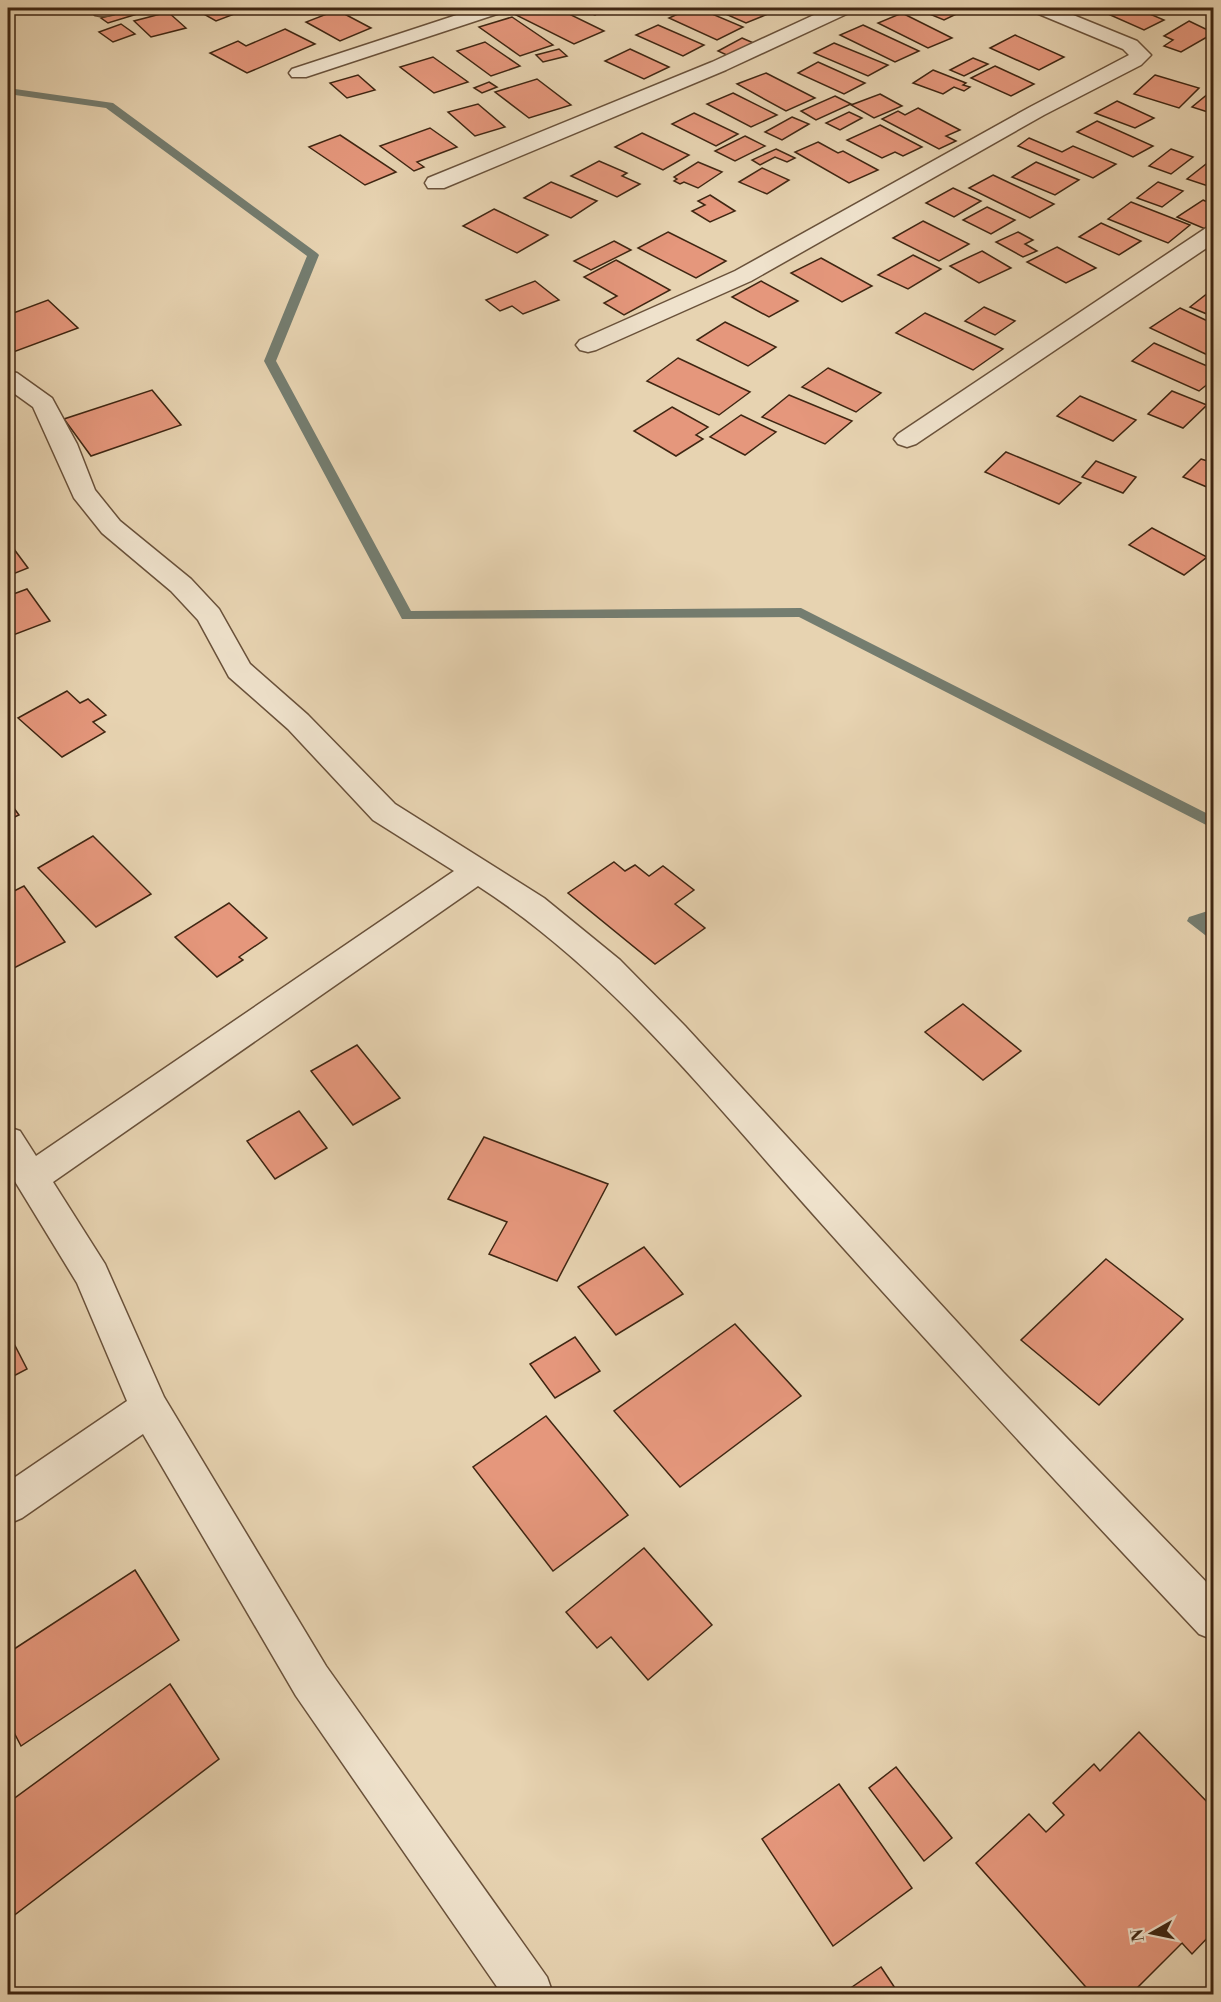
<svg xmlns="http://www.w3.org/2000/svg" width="1221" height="2002" font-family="'Libre Bodoni',serif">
<rect width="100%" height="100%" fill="#e7d3b1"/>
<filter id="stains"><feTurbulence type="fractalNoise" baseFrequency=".00333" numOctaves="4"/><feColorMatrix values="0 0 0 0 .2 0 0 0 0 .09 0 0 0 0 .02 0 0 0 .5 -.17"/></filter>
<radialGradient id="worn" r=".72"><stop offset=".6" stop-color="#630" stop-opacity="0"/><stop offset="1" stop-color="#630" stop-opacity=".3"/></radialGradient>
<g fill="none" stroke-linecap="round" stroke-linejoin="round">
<g fill="#747d70" fill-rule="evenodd">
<path d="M8 88 113 103 317 253 319 255 276 361 411 611 801 608 1214 817V829L799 617 402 619 264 361 307 256 106 108 8 94Z"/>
<path d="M1214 909V921L1208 923 1214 927V942L1187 921 1189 917Z"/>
</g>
</g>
<g fill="#e5977c" stroke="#3f2612" stroke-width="1.5">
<path d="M135 8 147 11 108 23 101 18Z"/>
<path d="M193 8H241L245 10 216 21Z"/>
<path d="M516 8H533L546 14 559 9 604 31 574 44 508 11Z"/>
<path d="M576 8H609L595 15Z"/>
<path d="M691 8H698L743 27 717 40 669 18Z"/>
<path d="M712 8H755L768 14 746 23Z"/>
<path d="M915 8H969L944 20Z"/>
<path d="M1122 8H1136L1164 20 1144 30 1108 14Z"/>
<path d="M337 10 371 28 340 41 306 22Z"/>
<path d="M168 12 186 28 151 37 134 21Z"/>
<path d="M902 13 952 38 928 48 878 23Z"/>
<path d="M512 17 553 45 520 56 479 27Z"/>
<path d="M1189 21 1214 33 1181 52 1164 46 1173 40 1164 36Z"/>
<path d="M121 24 135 34 113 42 99 32Z"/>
<path d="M658 25 704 45 683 56 636 35Z"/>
<path d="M863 25 919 51 895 62 840 35Z"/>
<path d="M285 29 315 44 247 73 210 53 238 41 246 46Z"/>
<path d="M1015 35 1064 57 1039 70 990 48Z"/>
<path d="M742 38 756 44 731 57 718 51Z"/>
<path d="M485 42 520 66 491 76 457 51Z"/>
<path d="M834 43 888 65 868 76 814 53Z"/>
<path d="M559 49 567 56 543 62 536 55Z"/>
<path d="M630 49 669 67 644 79 605 61Z"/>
<path d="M433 57 468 82 434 93 400 67Z"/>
<path d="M973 58 988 64 964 76 950 70Z"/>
<path d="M818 62 865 83 844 94 798 73Z"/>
<path d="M995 66 1034 84 1011 96 971 78Z"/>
<path d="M933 70 966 83 963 85 970 87 964 91 954 87 943 94 913 83Z"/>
<path d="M766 73 815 98 786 111 737 84Z"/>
<path d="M358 75 375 90 347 98 330 83Z"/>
<path d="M1155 75 1199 88 1179 108 1134 94Z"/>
<path d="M537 79 571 105 529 118 495 92Z"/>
<path d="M489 82 497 87 482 93 474 88Z"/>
<path d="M733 93 777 115 751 127 707 104Z"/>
<path d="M1209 93 1214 94V114L1192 107Z"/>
<path d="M880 94 902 106 874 118 851 105Z"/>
<path d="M835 96 851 104 816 120 801 111Z"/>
<path d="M1117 101 1154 118 1135 128 1095 113Z"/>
<path d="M478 104 505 127 475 136 448 112Z"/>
<path d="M918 108 960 130 946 136 956 141 939 149 882 119 898 111 905 115Z"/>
<path d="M849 112 862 118 840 130 826 123Z"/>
<path d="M694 113 738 134 716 146 672 124Z"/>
<path d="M792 117 809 124 782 140 765 132Z"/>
<path d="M1097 121 1153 146 1133 157 1077 132Z"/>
<path d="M880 125 922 147 903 156 895 152 882 158 847 140Z"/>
<path d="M430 128 457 147 417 162 424 167 414 171 380 146Z"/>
<path d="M642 133 689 155 663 170 615 147Z"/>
<path d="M340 135 396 172 365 185 309 147Z"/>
<path d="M745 136 765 146 735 161 715 151Z"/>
<path d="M1029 138 1062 152 1073 146 1116 164 1093 178 1018 146Z"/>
<path d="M818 142 838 153 843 151 878 170 849 183 795 152Z"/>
<path d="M776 149 795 158 787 162 775 157 760 165 752 160Z"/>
<path d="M1171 149 1193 157 1171 174 1149 166Z"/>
<path d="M599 161 627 173 622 176 640 184 617 197 571 176Z"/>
<path d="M698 162 722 172 698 188 684 182 680 184 674 181 677 179 674 177Z"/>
<path d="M1036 162 1079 180 1055 195 1012 177Z"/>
<path d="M1206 164 1214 166V188L1187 179Z"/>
<path d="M762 168 789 180 767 194 739 182Z"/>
<path d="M993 175 1054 204 1030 218 969 188Z"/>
<path d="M551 182 597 201 571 218 524 198Z"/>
<path d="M1158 182 1183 191 1162 207 1137 198Z"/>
<path d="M953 188 981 201 954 217 926 203Z"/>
<path d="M710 195 735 211 710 222 692 211 705 205 698 201Z"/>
<path d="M1203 200 1214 205V229L1210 231 1177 217Z"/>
<path d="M1131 202 1190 225 1168 243 1108 219Z"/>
<path d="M987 207 1015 220 991 234 963 220Z"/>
<path d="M494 209 548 235 517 253 463 226Z"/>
<path d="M923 221 969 244 939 261 893 238Z"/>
<path d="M1101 223 1141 241 1119 255 1079 237Z"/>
<path d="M668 232 726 261 696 278 638 248Z"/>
<path d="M1018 232 1033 240 1025 244 1037 251 1023 257 996 242Z"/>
<path d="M614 241 631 250 591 270 574 261Z"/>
<path d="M1057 247 1096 268 1066 283 1027 262Z"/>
<path d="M982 251 1011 268 979 283 950 266Z"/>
<path d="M913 255 941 269 908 289 878 275Z"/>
<path d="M821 258 872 286 842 302 791 273Z"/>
<path d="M616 260 670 290 624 315 604 303 617 296 584 277Z"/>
<path d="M535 281 559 300 523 314 512 306 500 311 486 300Z"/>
<path d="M761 281 798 301 769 317 732 297Z"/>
<path d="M1213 289 1214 317 1190 307Z"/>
<path d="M48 300 78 328 8 354V315Z"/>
<path d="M984 307 1015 321 995 335 965 321Z"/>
<path d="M1180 308 1214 324V358L1150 328Z"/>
<path d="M925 313 1003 349 973 370 896 333Z"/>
<path d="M725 322 776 347 748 366 697 340Z"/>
<path d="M1154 343 1214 369V379L1199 391 1132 361Z"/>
<path d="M678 358 750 392 719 415 647 381Z"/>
<path d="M828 368 881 393 856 412 802 387Z"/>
<path d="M152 390 181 425 91 456 64 419Z"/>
<path d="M1172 391 1207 405 1183 428 1148 414Z"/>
<path d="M789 395 852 421 825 444 762 417Z"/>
<path d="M1080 396 1136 420 1113 441 1057 416Z"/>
<path d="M672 407 708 427 696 435 703 439 676 456 634 431Z"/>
<path d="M741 415 776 432 745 455 710 437Z"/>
<path d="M1006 452 1081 483 1059 504 985 472Z"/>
<path d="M1201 459 1214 463V490L1183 477Z"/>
<path d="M1096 461 1136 477 1123 493 1082 477Z"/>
<path d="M1152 528 1207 557 1184 575 1129 545Z"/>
<path d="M8 541 28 568 8 576Z"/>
<path d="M27 589 50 621 8 637V596Z"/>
<path d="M67 691 80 703 88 699 106 715 93 722 105 732 62 757 18 718Z"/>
<path d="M8 800 19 815 8 820Z"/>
<path d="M93 836 151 894 96 927 38 868Z"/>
<path d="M614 862 625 871 635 865 649 876 663 866 694 890 675 904 705 928 655 964 568 893Z"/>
<path d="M24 886 65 942 8 971V894Z"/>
<path d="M229 903 267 938 239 957 243 960 217 977 175 937Z"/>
<path d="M963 1004 1021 1051 983 1080 925 1032Z"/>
<path d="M357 1045 400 1098 353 1125 311 1071Z"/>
<path d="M299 1111 327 1148 275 1179 247 1141Z"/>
<path d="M484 1137 608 1184 557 1281 489 1254 507 1222 448 1199Z"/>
<path d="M644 1247 683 1294 616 1335 578 1287Z"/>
<path d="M1106 1259 1183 1319 1099 1405 1021 1340Z"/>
<path d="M735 1324 801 1396 680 1487 614 1411Z"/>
<path d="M8 1332 27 1369 8 1379Z"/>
<path d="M575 1337 600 1371 555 1398 530 1364Z"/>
<path d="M546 1416 628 1515 553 1571 473 1467Z"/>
<path d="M644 1548 712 1625 648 1680 611 1637 597 1648 566 1612Z"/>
<path d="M135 1570 179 1640 21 1746 8 1721V1653Z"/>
<path d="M170 1684 219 1759 8 1920V1803Z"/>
<path d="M1139 1732 1214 1809V1931L1192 1954 1182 1943 1131 1994H1092L976 1863 1029 1814 1046 1832 1064 1815 1053 1803 1094 1764 1100 1771Z"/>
<path d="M896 1767 952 1838 924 1861 869 1788Z"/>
<path d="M839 1784 912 1888 833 1946 762 1839Z"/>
<path d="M881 1967 899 1994H842Z"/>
</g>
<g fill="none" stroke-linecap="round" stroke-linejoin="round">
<defs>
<g id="minor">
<path d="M95 8H122C116 16 104 17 95 15L92 11Z"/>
<path d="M478 8H506L503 12 306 77H292L289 73 292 69Z"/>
<path d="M829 8H854L851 12 726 70 444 188H428L425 183 428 178 712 62Z"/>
<path d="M1032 8H1056L1137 41 1151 55 1141 65 1044 115 751 281 596 350 588 352 580 350 576 345 580 340 735 271 1030 107 1129 55 1123 49 1034 12Z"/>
<path d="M1214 226V243L916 444 907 447 898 444 894 439 898 434 1206 228Z"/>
<path d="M8 371 17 373 52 398 77 444 95 490 120 521 191 579 219 609 250 664 308 715 395 804 544 898 620 960 685 1026 1003 1372 1214 1590V1640L1199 1634C1071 1498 945 1362 820 1222 714 1104 613 973 478 886L53 1182 105 1264 164 1397 326 1666 547 1977 553 1994H502L296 1696 143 1434 22 1518 8 1524V1482L127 1401 77 1283 8 1170V1127L20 1131 36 1156 454 871 373 820 288 729 229 677 198 620 171 591 102 533 74 498 33 407 8 389Z"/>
</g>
</defs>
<use href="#minor" stroke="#69513a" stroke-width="3"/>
<use href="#minor" fill="#efe2cc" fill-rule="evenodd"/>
</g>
<rect width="1221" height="2002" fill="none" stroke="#e7d3b1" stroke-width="30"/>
<rect x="9" y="9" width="1203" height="1984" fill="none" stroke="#3f2612" stroke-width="3"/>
<rect x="15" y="15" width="1191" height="1972" fill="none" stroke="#3f2612" stroke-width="1.5"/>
<g transform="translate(1152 1933) rotate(261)" stroke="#efe2cc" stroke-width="4.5" paint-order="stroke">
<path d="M0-4.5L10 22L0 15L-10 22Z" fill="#3f2612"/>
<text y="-9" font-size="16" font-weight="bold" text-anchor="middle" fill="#3f2612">N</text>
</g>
<rect width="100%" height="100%" filter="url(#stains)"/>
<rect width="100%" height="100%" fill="url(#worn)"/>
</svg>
